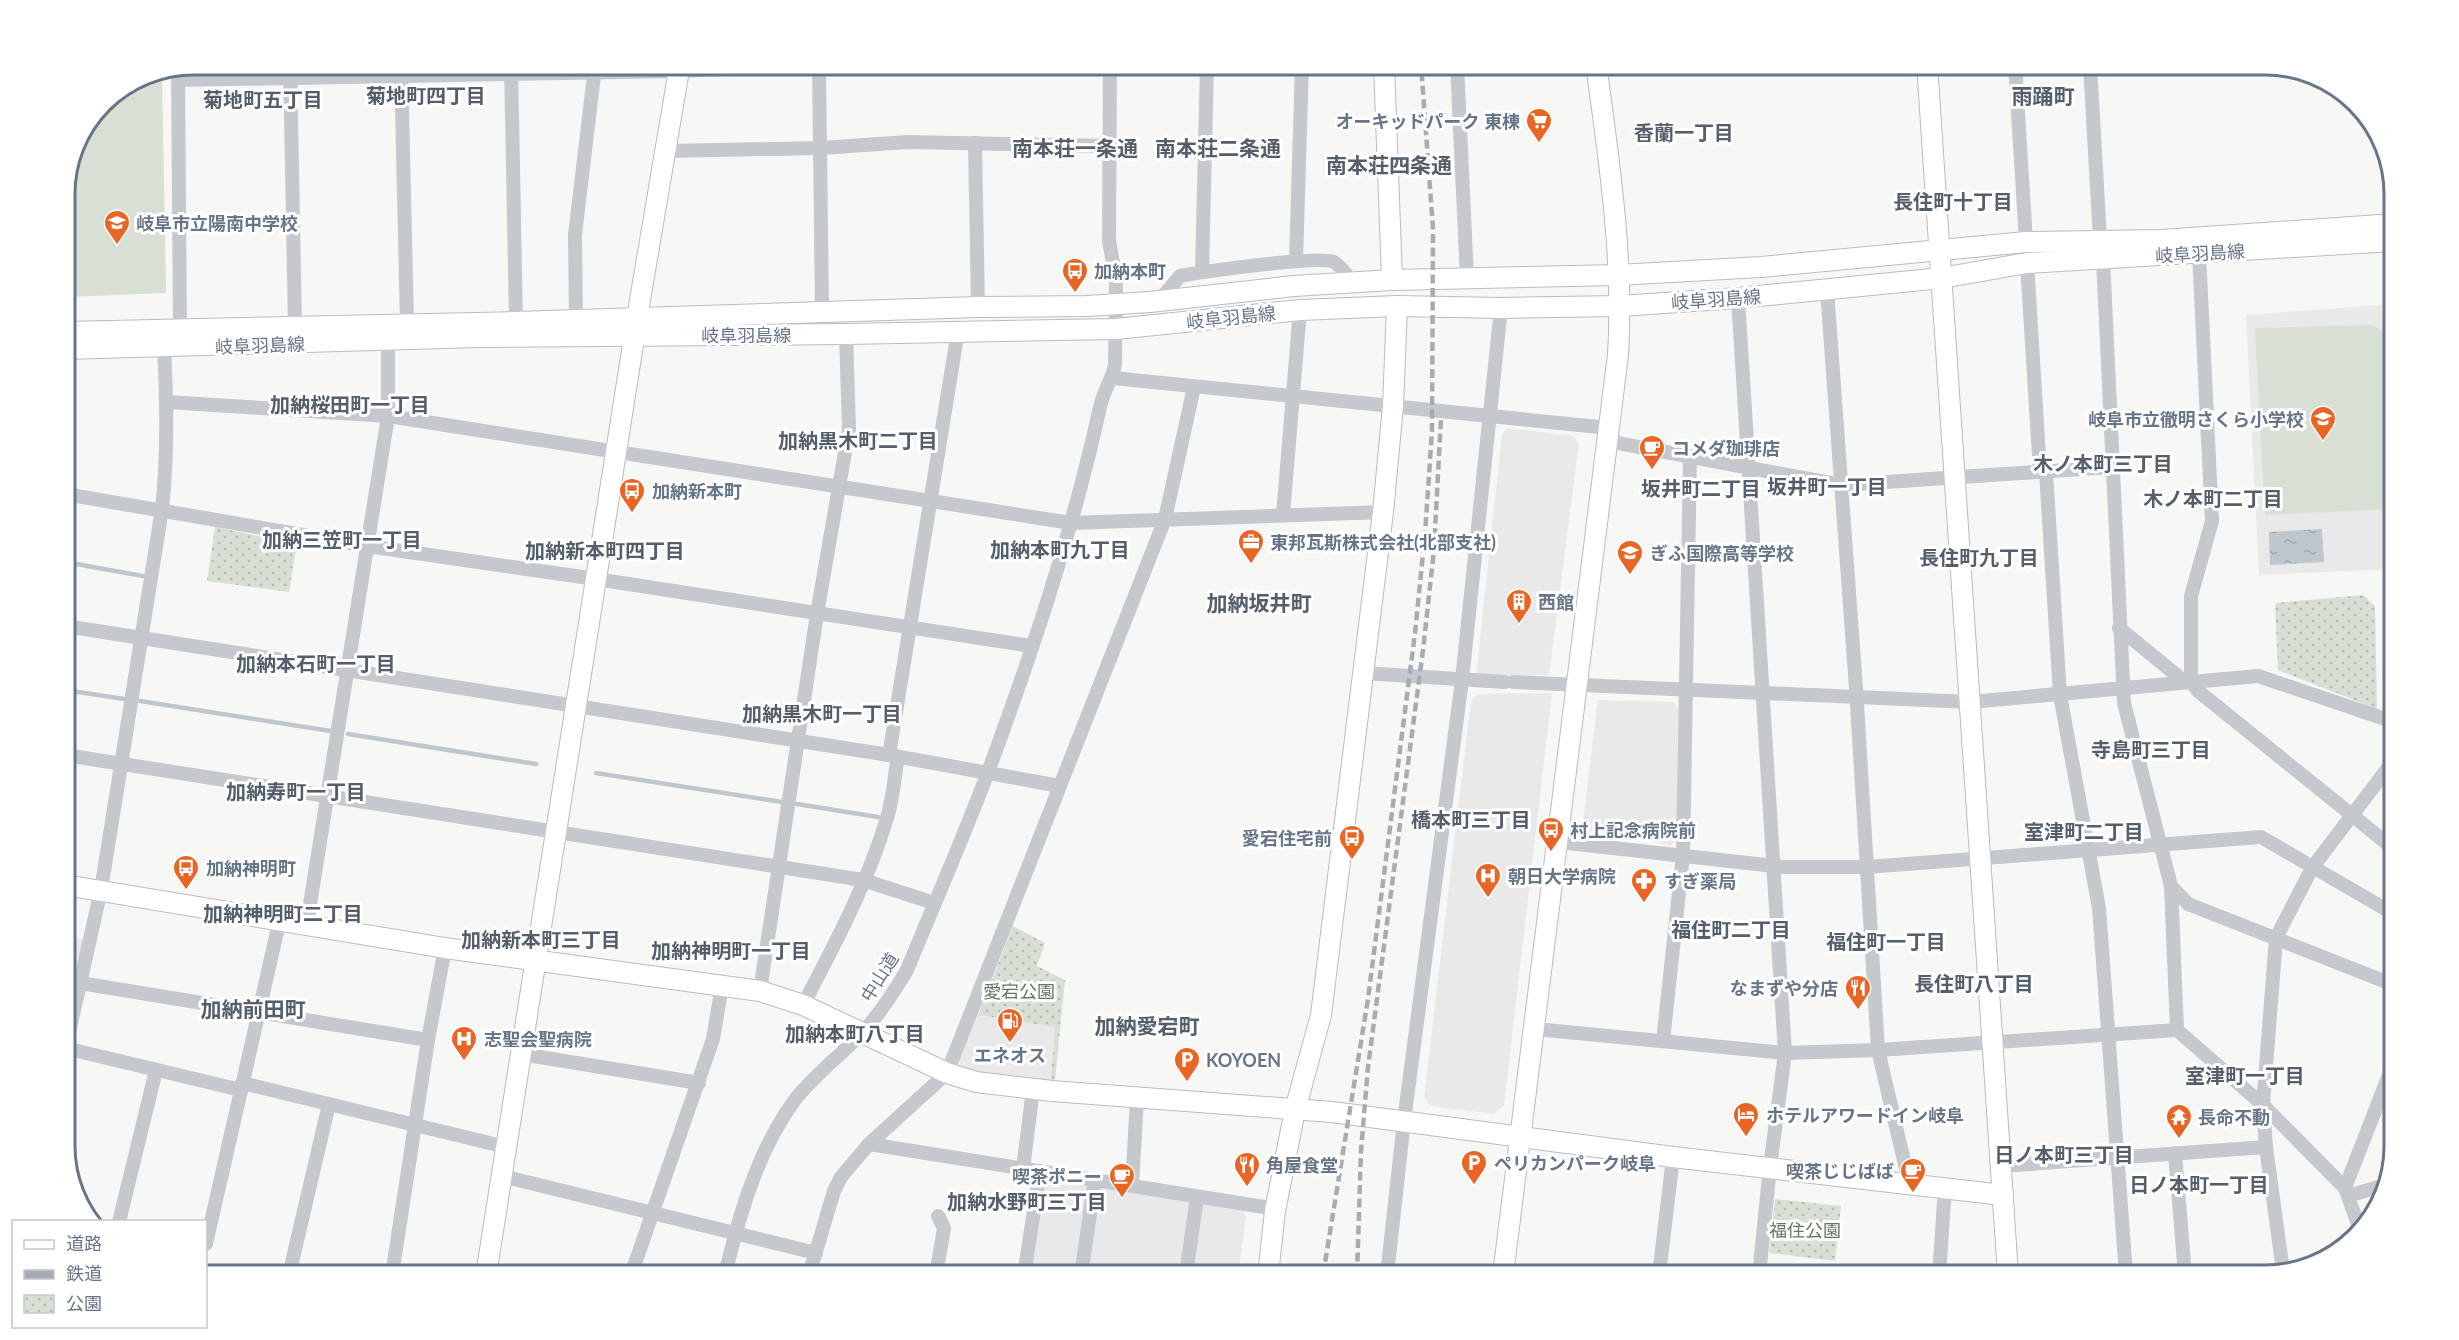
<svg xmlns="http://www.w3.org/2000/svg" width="2459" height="1340" font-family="Lato,'Noto Sans JP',sans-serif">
<defs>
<pattern id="park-dots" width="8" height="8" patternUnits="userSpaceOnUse" patternTransform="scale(1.5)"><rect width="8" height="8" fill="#d8dfd5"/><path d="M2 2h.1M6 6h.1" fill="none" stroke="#b3b9b2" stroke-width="1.8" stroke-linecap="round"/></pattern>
<pattern id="water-ripples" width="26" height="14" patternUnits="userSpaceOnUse" patternTransform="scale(1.5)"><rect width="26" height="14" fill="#bec7cd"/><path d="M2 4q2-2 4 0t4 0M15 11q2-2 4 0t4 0" fill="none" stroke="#9ea6ac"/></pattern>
</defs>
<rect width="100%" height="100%" fill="#f7f8f5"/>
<g fill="#e8e9e8">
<path d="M2394 304V569L2259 575 2246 315Z"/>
<path d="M1508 428 1573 436 1579 443 1549 675 1476 676 1502 434Z"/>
<path d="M1552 693 1504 1105 1494 1114 1431 1106 1424 1097 1471 701 1478 694Z"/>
<path d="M1598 700 1673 702 1678 709 1677 841 1670 845 1582 830Z"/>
<path d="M65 936 84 939 65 1021Z"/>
<path d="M978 1015 1056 1027 1051 1080 978 1073 962 1068 959 1062Z"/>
<path d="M1048 1177 1243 1210 1246 1217 1238 1275H1029L1043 1181Z"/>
</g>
<g fill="#d8dfd5">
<path d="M162 71 166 293 65 297C65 222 50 137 121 90 135 81 146 74 162 71Z"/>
<path d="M2373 325 2387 336 2394 455V509L2265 515 2255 328Z"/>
</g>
<g fill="url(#park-dots)">
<path d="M215 527 297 544 289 592 207 581Z"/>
<path d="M2363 595 2375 606 2377 709 2278 670 2275 603Z"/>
<path d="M1013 926 1045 943 1037 966 1065 980 1055 1080H1051L1055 1027 978 1015Z"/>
<path d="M1775 1199 1841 1206 1835 1261 1769 1253Z"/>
</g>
<path fill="url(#water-ripples)" d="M2322 529 2324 562 2270 565 2269 532Z"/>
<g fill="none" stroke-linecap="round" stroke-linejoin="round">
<g stroke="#bec7cd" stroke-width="4.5">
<path d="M65 562 143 576"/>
<path d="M65 690 124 699"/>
<path d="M140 701 331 731"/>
<path d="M348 734 536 764"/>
<path d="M596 773 782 802"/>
<path d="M797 804 878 817"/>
</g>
<defs>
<g id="secondary">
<path d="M1384 64 1392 280"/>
<path d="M1927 64 2008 1275"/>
<path d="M65 332 516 322 978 307 1087 306 1150 302 1294 286 1392 280 1618 275 1761 267 2026 242 2161 240 2394 224"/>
<path d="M65 349 480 337 846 334 1116 329 1300 310 1397 306 1501 308 1620 306 1738 298 1942 278 2027 263 2394 241"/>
<path d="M65 885 445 948 760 991 803 1005 947 1073 976 1082 1052 1091 1332 1112 1673 1157 2003 1195"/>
<path d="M486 1275 641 294 680 64"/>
<path d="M1268 1275 1275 1211 1295 1110 1321 1015 1383 512 1393 406 1397 306"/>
<path d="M1503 1275 1618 355C1624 258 1609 160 1596 64"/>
</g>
</defs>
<use href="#secondary" stroke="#b7bcc1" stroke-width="22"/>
<g stroke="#c5c8cc" stroke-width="14">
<path d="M290 64 295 326"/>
<path d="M401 64 407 324"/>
<path d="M511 64 516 322"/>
<path d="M1457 64 1467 278"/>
<path d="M2015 64 2026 242"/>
<path d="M2090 64 2100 240"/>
<path d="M819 66 822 312"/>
<path d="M178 68 180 330"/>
<path d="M178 80 679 71 834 64"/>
<path d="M975 143 978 307"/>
<path d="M666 151 821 148 908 142 1110 146"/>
<path d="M2199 253 2212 521 2191 596V681L2198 691 2394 849"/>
<path d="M2103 258 2124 703 2171 886 2177 1030"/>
<path d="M1296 261 1302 64"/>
<path d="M2027 263 2040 472"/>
<path d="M1202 272 1207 64"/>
<path d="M1827 290 1856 688 1878 1050 1910 1186"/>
<path d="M1738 298 1785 1053 1770 1167 1759 1275"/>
<path d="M1160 300 1180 276C1202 272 1319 255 1334 262 1341 266 1347 276 1353 282"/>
<path d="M576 319 575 235 595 67"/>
<path d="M1113 378 1609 428"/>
<path d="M167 402 388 416 1071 523 1383 512"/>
<path d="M1607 441 1841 485 2111 467"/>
<path d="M2046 472 2060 695 2099 908 2126 1275"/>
<path d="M65 494 367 546 596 579 1031 646"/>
<path d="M1283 515 1300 310"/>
<path d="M65 626 889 755 1060 786"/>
<path d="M2119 628 2185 682"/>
<path d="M1363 673 1505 682"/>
<path d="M1513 682 1970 702 2258 676 2394 722"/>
<path d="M65 755 863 880 934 903"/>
<path d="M889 755 958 331"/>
<path d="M1559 842 1783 867H1867L2261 837 2394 914"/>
<path d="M2171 886 2188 904 2394 985"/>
<path d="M307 923 388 416V340"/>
<path d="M80 983 428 1040"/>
<path d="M760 991 817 614 849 429 846 334"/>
<path d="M803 1005C834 946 867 884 886 821 893 801 894 778 898 757"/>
<path d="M1535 1029 1785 1053 1878 1050 2177 1030 2263 1105 2345 1188 2359 1227"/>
<path d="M1663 1041 1683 855 1690 456"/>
<path d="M65 1048 241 1090"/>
<path d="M65 1050 101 890 162 509C168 455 167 402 164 348"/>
<path d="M521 1054 699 1083"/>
<path d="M242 1083 506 1147"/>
<path d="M869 1144 1264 1207"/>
<path d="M2175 1153 2185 1275"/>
<path d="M2001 1166 2266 1147"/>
<path d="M1023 1169 1033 1089"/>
<path d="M502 1176 816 1253"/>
<path d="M1132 1186 1137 1098"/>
<path d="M2345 1188 2394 1062"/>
<path d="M2348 1196 2385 1185"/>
<path d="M119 1222 156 1070"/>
<path d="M206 1244 280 919"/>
<path d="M2283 1271 2266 1147 2263 1105 2276 938 2312 868 2394 760"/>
<path d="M289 1275 329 1104"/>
<path d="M392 1275 428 1040 445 948"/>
<path d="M631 1275 713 1039 722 986"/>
<path d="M725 1275C739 1216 757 1152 794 1101 813 1076 840 1056 862 1033 880 1014 894 992 907 970 934 904 963 839 988 772 1032 653 1073 531 1100 407 1103 392 1112 380 1115 365L1116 279 1109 241 1110 64"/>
<path d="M809 1275 834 1191 841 1177 869 1144 947 1073 1165 519 1194 387"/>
<path d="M936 1275 944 1228 938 1216"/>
<path d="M1024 1275 1040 1172"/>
<path d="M1081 1275 1095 1180"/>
<path d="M1186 1275 1197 1197"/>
<path d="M1387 1275 1404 1121 1462 680 1501 308"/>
<path d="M1659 1275 1673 1157"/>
<path d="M1939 1275 1945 1188"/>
<path d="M2258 1275 2271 1274"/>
</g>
<use href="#secondary" stroke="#fff" stroke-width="20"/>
<g stroke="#a7acb3" stroke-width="4.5" stroke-dasharray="9 4.5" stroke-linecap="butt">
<path d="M1323 1275 1368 999 1415 633 1425 534 1432 431 1433 229 1421 64"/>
<path d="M1357 1275 1361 1151 1368 1067 1423 650 1434 550 1441 418"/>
</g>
</g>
<defs>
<symbol id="supermarket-pin" viewBox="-11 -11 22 30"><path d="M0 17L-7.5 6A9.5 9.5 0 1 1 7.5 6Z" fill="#e96524" stroke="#fff"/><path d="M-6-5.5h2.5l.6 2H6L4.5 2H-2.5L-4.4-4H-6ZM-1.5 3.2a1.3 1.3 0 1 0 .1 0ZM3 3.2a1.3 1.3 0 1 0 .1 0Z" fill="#fff"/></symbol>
<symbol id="school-pin" viewBox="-11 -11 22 30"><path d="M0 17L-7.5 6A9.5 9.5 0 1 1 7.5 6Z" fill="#e96524" stroke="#fff"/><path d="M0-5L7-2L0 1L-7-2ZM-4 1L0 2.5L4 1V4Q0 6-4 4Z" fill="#fff"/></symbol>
<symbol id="bus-pin" viewBox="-11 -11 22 30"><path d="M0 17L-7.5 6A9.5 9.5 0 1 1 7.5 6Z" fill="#e96524" stroke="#fff"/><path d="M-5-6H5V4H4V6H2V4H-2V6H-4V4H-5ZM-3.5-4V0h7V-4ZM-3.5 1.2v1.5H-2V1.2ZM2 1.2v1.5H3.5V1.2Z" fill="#fff"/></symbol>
<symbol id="cafe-pin" viewBox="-11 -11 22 30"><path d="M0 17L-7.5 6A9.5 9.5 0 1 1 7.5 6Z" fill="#e96524" stroke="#fff"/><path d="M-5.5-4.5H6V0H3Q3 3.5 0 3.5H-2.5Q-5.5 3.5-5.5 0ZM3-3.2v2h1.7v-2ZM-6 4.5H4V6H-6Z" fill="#fff"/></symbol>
<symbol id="office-pin" viewBox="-11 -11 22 30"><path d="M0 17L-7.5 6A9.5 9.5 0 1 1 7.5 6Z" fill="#e96524" stroke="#fff"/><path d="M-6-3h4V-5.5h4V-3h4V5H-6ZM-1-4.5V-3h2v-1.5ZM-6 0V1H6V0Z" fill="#fff"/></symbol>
<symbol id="building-pin" viewBox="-11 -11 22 30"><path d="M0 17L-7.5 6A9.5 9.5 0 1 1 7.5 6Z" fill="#e96524" stroke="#fff"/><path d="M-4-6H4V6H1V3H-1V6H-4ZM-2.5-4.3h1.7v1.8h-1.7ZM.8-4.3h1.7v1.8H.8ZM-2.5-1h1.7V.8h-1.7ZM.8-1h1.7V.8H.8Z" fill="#fff"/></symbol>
<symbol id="hospital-pin" viewBox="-11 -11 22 30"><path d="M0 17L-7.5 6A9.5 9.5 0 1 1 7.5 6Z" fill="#e96524" stroke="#fff"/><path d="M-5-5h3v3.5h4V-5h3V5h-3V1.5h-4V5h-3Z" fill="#fff"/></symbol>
<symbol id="pharmacy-pin" viewBox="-11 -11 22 30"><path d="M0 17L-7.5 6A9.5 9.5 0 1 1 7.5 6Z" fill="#e96524" stroke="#fff"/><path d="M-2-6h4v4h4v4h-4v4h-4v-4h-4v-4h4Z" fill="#fff"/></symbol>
<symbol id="restaurant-pin" viewBox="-11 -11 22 30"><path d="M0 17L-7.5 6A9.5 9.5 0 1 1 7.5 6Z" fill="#e96524" stroke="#fff"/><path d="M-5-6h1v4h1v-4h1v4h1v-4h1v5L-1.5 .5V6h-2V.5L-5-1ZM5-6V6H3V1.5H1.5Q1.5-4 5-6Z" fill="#fff"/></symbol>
<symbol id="fuel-pin" viewBox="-11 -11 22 30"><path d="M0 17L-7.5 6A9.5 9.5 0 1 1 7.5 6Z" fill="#e96524" stroke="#fff"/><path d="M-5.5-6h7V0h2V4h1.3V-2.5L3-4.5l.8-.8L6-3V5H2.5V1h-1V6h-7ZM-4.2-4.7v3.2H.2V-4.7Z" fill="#fff"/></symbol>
<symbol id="parking-pin" viewBox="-11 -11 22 30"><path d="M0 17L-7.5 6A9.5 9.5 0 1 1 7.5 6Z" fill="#e96524" stroke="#fff"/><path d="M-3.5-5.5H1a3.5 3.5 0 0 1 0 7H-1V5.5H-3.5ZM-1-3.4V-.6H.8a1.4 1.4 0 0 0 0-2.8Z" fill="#fff"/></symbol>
<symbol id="hotel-pin" viewBox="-11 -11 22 30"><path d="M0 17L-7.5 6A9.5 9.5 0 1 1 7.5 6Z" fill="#e96524" stroke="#fff"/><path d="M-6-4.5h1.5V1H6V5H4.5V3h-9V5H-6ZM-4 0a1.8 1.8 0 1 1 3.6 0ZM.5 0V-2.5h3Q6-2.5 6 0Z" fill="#fff"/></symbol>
<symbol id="temple-pin" viewBox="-11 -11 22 30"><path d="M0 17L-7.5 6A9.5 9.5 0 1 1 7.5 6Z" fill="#e96524" stroke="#fff"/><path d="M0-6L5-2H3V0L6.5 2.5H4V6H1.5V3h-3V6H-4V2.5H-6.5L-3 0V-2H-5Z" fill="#fff"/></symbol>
</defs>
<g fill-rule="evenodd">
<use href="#supermarket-pin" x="1524" y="106" width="30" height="40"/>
<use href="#school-pin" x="102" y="208" width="30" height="40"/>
<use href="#bus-pin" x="1060" y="256" width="30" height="40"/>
<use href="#school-pin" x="2308" y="404" width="30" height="40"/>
<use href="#cafe-pin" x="1637" y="433" width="30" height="40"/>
<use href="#bus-pin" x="617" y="476" width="30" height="40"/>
<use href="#office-pin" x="1236" y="527" width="30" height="40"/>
<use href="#school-pin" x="1615" y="538" width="30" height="40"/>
<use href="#building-pin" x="1504" y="587" width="30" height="40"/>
<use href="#bus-pin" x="1536" y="815" width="30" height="40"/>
<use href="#bus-pin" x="1337" y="823" width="30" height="40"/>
<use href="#bus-pin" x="171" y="853" width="30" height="40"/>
<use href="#hospital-pin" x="1473" y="861" width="30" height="40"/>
<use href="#pharmacy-pin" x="1629" y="866" width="30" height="40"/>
<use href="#restaurant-pin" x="1843" y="973" width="30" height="40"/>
<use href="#fuel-pin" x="995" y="1006" width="30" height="40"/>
<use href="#hospital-pin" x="449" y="1024" width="30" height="40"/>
<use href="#parking-pin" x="1172" y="1045" width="30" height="40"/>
<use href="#hotel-pin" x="1731" y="1100" width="30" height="40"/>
<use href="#temple-pin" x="2164" y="1102" width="30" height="40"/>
<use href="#parking-pin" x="1459" y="1148" width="30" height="40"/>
<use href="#restaurant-pin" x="1232" y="1150" width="30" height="40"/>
<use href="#cafe-pin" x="1898" y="1156" width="30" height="40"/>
<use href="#cafe-pin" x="1107" y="1161" width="30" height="40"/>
</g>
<g text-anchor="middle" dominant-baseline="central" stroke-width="6" stroke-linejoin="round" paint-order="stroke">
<g font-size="18" font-weight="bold" fill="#667587" stroke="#fff" text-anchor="start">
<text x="1520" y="121" text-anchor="end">オーキッドパーク 東棟</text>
<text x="136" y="223">岐阜市立陽南中学校</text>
<text x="1094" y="271">加納本町</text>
<text x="2304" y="419" text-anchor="end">岐阜市立徹明さくら小学校</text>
<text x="1672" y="448">コメダ珈琲店</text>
<text x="652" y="491">加納新本町</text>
<text x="1270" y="542">東邦瓦斯株式会社(北部支社)</text>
<text x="1650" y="553">ぎふ国際高等学校</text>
<text x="1538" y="602">西館</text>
<text x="1570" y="830">村上記念病院前</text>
<text x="1332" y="838" text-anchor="end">愛宕住宅前</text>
<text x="206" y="868">加納神明町</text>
<text x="1508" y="876">朝日大学病院</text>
<text x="1664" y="881">すぎ薬局</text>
<text x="1838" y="988" text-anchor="end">なまずや分店</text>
<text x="484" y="1039">志聖会聖病院</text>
<text x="1010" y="1055" text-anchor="middle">エネオス</text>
<text x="1206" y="1060">KOYOEN</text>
<text x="1766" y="1115">ホテルアワードイン岐阜</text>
<text x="2198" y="1117">長命不動</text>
<text x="1494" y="1163">ペリカンパーク岐阜</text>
<text x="1266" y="1165">角屋食堂</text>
<text x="1894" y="1171" text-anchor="end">喫茶じじばば</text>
<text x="1102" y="1176" text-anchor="end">喫茶ポニー</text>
</g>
<g font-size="18" fill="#667587" stroke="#fff">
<text transform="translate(2200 253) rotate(-3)">岐阜羽島線</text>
<text transform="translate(1716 299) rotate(-4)">岐阜羽島線</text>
<text transform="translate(1231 317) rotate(-6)">岐阜羽島線</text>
<text x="746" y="335">岐阜羽島線</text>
<text transform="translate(260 345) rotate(-2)">岐阜羽島線</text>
<text transform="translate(879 977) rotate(-58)">中山道</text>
</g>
<g font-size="18" fill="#637861" stroke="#fff">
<text x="1019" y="991">愛宕公園</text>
<text x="1805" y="1230">福住公園</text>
</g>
<g font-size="20" font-weight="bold" fill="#545f6b" stroke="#fff">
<text x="426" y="95">菊地町四丁目</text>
<text x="263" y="99">菊地町五丁目</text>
<text x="1684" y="132">香蘭一丁目</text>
<text x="1953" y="201">長住町十丁目</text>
<text x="350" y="404">加納桜田町一丁目</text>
<text x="858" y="440">加納黒木町二丁目</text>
<text x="2103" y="463">木ノ本町三丁目</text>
<text x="1827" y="486">坂井町一丁目</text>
<text x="1701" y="488">坂井町二丁目</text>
<text x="2213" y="498">木ノ本町二丁目</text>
<text x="342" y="539">加納三笠町一丁目</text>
<text x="1060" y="549">加納本町九丁目</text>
<text x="605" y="550">加納新本町四丁目</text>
<text x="1979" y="557">長住町九丁目</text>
<text x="316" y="663">加納本石町一丁目</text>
<text x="822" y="713">加納黒木町一丁目</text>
<text x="2151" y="749">寺島町三丁目</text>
<text x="296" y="791">加納寿町一丁目</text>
<text x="1471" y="819">橋本町三丁目</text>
<text x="2084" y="831">室津町二丁目</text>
<text x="283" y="913">加納神明町二丁目</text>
<text x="1731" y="929">福住町二丁目</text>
<text x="541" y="939">加納新本町三丁目</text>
<text x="1886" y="941">福住町一丁目</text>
<text x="731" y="950">加納神明町一丁目</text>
<text x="1974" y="983">長住町八丁目</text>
<text x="855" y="1033">加納本町八丁目</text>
<text x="2245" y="1075">室津町一丁目</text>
<text x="2064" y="1154">日ノ本町三丁目</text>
<text x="2199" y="1184">日ノ本町一丁目</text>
<text x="1027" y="1201">加納水野町三丁目</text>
</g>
<g font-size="21" font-weight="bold" fill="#545f6b" stroke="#fff">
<text x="2043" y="95">雨踊町</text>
<text x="1075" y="147">南本荘一条通</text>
<text x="1218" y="147">南本荘二条通</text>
<text x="1389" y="164">南本荘四条通</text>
<text x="1259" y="602">加納坂井町</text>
<text x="253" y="1008">加納前田町</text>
<text x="1147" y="1025">加納愛宕町</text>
</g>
</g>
<path d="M0 0H2459V1340H0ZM194 75H2265A119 119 0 0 1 2384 194V1146A119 119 0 0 1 2265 1265H194A119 119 0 0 1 75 1146V194A119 119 0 0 1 194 75Z" fill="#fff" fill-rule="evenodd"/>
<path fill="none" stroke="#667587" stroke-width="3" d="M194 75H2265A119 119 0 0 1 2384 194V1146A119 119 0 0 1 2265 1265H194A119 119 0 0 1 75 1146V194A119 119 0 0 1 194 75Z"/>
<rect x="12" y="1220" width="195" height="108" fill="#ffffff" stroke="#c2c8cf" stroke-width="1.5"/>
<rect x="24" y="1240" width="30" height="9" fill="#ffffff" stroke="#c2c8cf" stroke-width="1.5"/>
<text x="66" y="1250" font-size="18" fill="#667587">道路</text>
<rect x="24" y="1270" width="30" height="9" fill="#a7acb3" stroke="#c2c8cf" stroke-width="1.5"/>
<text x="66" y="1280" font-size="18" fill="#667587">鉄道</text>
<rect x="24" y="1295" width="30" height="18" fill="url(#park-dots)" stroke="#c2c8cf" stroke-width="1.5"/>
<text x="66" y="1310" font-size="18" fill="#667587">公園</text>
</svg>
